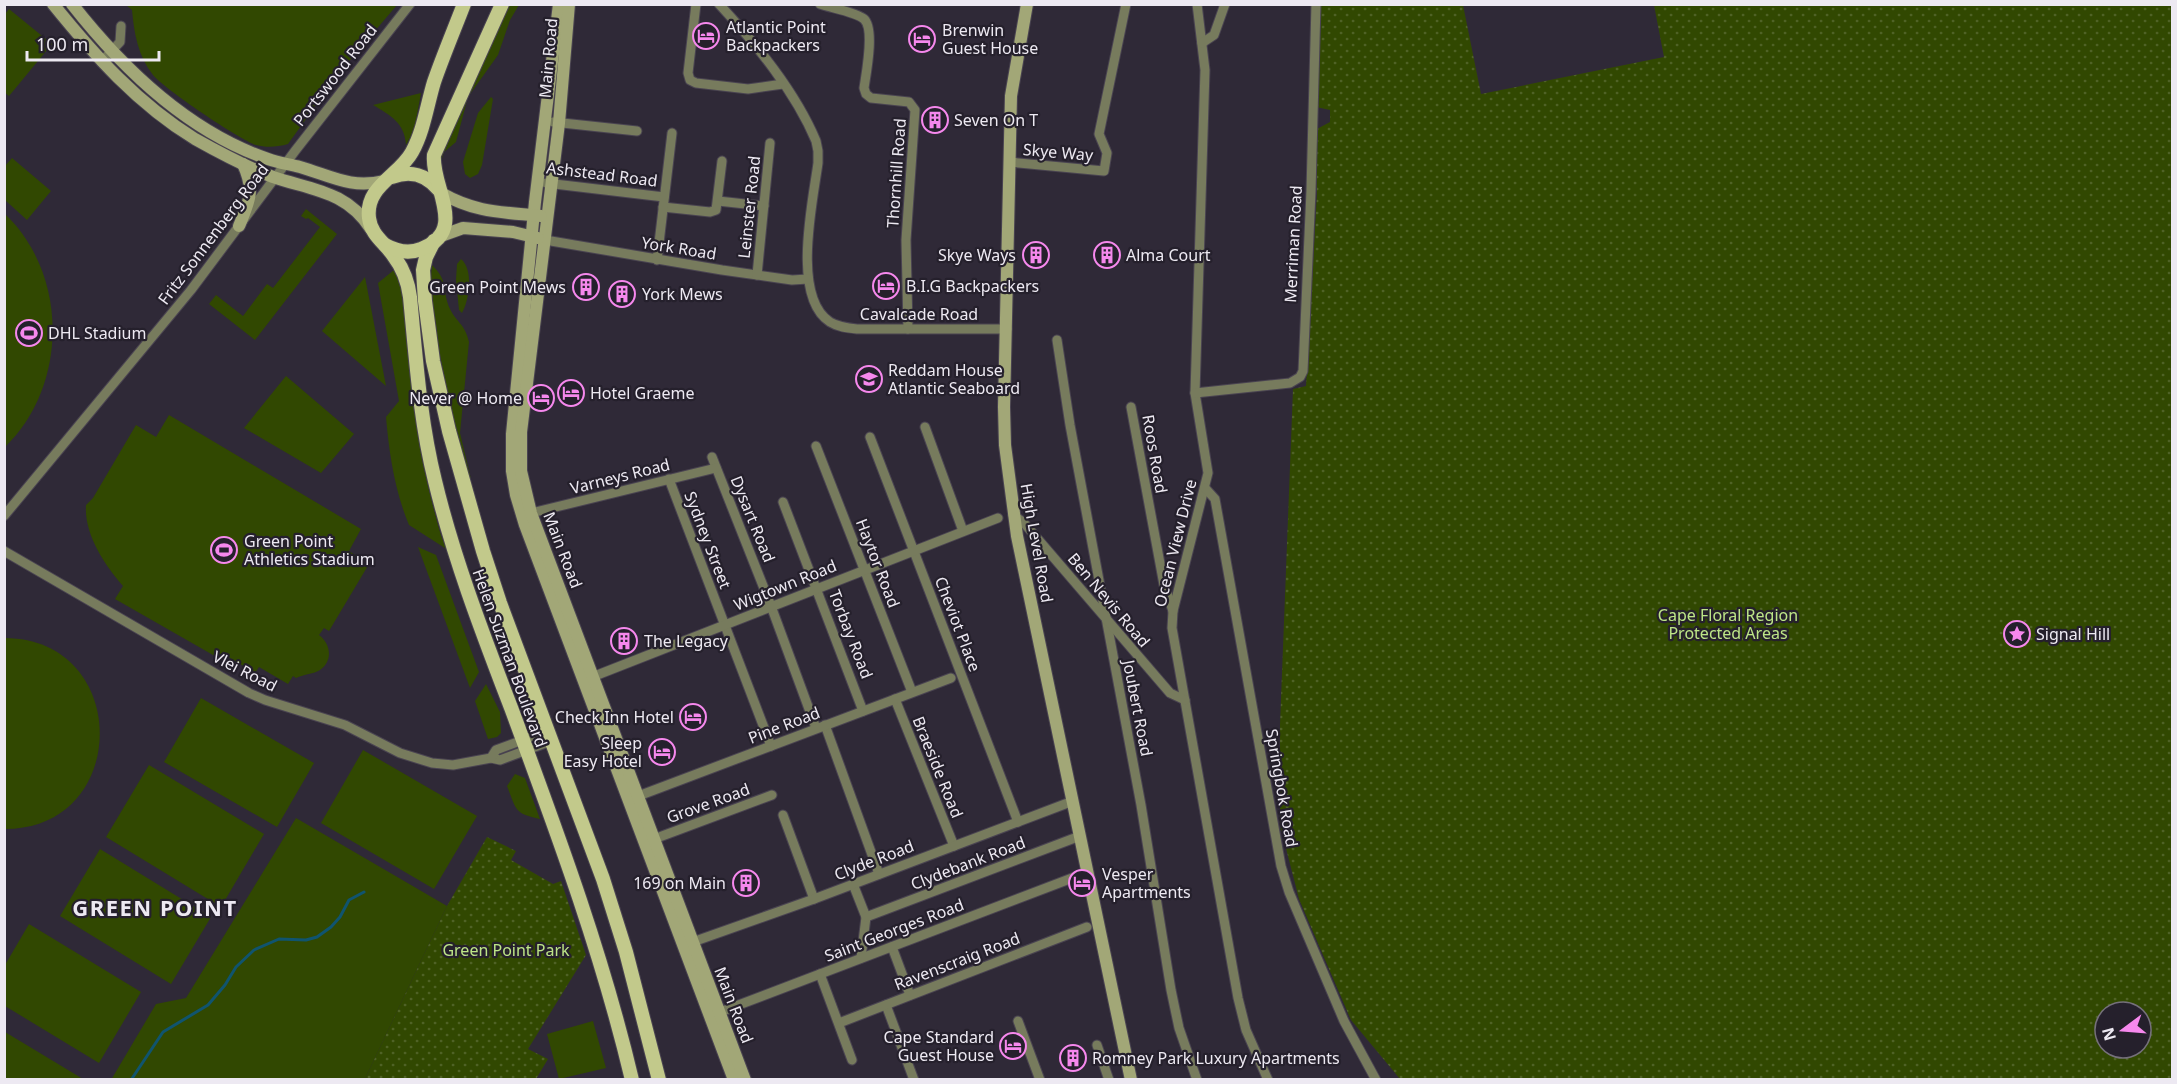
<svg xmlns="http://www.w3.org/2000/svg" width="2177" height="1084" font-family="'Noto Sans',sans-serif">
<defs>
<pattern id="park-dots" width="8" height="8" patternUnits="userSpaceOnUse" patternTransform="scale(1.5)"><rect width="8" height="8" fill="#314801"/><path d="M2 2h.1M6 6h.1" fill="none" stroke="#4f6226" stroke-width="1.8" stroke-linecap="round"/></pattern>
</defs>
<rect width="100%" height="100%" fill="#2f2937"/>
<g fill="#314801">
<path d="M126 5H397L339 73 288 144C277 147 267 148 256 145 240 140 163 88 153 75 138 56 134 33 132 10Z"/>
<path d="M509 5H519L510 20 498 55 468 97 456 142 444 152 440 165 442 149Z"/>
<path d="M9 9 52 44 9 96 4 92 5 14Z"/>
<path d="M421 93 414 131 406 145C405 123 390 115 373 105Z"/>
<path d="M491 97 493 99 482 165 478 174 470 178 465 174 463 162 478 113Z"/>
<path d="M12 158 51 191 27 220 5 200V166Z"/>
<path d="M306 209 337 234 255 340 209 304 216 295 243 316 267 284 273 288 320 227 308 218 306 219 301 216Z"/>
<path d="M5 214C69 275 68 386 5 447Z"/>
<path d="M461 259C474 270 469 300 462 313L459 310 456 280 457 264Z"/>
<path d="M432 265C450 283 441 289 450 309 457 323 465 324 469 342L460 433 471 479C455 456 453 421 448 394 440 352 427 307 432 265Z"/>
<path d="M394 270C412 307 409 361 414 402 417 437 424 472 433 506 437 520 440 538 448 550L409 525C395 492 389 453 386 417L399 401 378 283Z"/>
<path d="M365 277 386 386 322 331Z"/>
<path d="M286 376 354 434 321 473 244 428Z"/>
<path d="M169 415 361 529 349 551 369 564 329 631 324 628 319 635C330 643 334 660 320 670 314 674 304 674 296 678L293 676 288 684 259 667 255 673 227 656 225 659 221 657 220 659 115 599 123 586C104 564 84 534 86 505L93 498 136 425 156 437Z"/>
<path d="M418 547 436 555 479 672 470 688Z"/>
<path d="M5 638C132 639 131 830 4 829Z"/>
<path d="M486 684 500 712 501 733 497 737 488 739 475 701Z"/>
<path d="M201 698 314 763 277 827 164 762Z"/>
<path d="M363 750 477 816 434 889 321 823Z"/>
<path d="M149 765 264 834 221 907 106 837Z"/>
<path d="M515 774 525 778 540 819C514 814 516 809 507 786Z"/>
<path d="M296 818 447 906 365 1079 111 1080 156 1004 186 998Z"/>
<path d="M100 849 211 917 171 984 60 916Z"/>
<path d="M29 924 141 992 99 1063 5 1006V965Z"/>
<path d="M593 1021 606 1068 559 1079 547 1034Z"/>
<path d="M5 1032 83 1079H5Z"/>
</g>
<g fill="url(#park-dots)" fill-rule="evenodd">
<path d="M1319 5H1463L1481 94 1664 57 1654 5H2172V1079H1400L1351 1020 1299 899 1280 825V789L1285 787 1280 759V725L1293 389 1306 386 1317 194 1315 130 1330 122V110L1316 107ZM2105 1012H2141V1048H2105Z"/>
<path d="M487 837 516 851 511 860 553 884 561 881 586 955 528 1049 548 1059 536 1079H365L447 906Z"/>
</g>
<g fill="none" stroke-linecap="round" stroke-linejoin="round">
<path stroke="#10546f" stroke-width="3" d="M131 1080 163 1032 208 1005 225 985 236 967 254 950 279 939 306 940 317 937 331 927 340 917 349 900 364 892"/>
<defs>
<g id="street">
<path d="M696 4 688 73 690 80 696 83 748 89 783 84"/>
<path d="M719 4C756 44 795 91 816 141L818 151V163C813 201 791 297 830 322 838 327 847 328 857 329H1007"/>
<path d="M820 4C831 8 856 12 864 19 875 29 866 74 864 88L866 94 871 98 909 102 915 110 906 240 908 329"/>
<path d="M1197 4 1205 70 1195 393 1208 473 1173 611 1172 628 1238 998 1246 1030 1268 1080"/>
<path d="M1202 43 1214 35 1225 4"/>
<path d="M101 62 120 42 121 26"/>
<path d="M553 122 637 131"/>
<path d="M1009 162 1104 171 1107 153 1099 134 1126 4"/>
<path d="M546 183 664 197"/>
<path d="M718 201 764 206"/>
<path d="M663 207 710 212 716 210 722 161"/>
<path d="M545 240 722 270 792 280 808 279"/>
<path d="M657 260 672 133"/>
<path d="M757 275 770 143"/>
<path d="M1057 340 1070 425 1141 805 1171 990 1179 1028 1197 1080"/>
<path d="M1195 393 1290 383 1300 377 1303 371 1311 191 1316 4"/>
<path d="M1131 407 1164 585 1173 611"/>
<path d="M925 427 963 531"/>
<path d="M870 437 1018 822"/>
<path d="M816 446 912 692"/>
<path d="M712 457 771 606 816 728"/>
<path d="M669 479 771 746"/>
<path d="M1205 488 1215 499 1281 866 1289 892 1344 1021 1376 1080"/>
<path d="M783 502 863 711"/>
<path d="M531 513 716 468"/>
<path d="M1013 515 1024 523 1170 693 1185 700"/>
<path d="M4 516 191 290 295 151 410 4"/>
<path d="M4 551 249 693 265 700 345 725 400 753 432 763 453 765 491 758 500 760 551 741"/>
<path d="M587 679 998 518"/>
<path d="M895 699 954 846"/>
<path d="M825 725 879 874"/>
<path d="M491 758 496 750 547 731"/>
<path d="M633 798 951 678"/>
<path d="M783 815 814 899"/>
<path d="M654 839 772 795"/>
<path d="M853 884 866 917 861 958"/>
<path d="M866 917 1080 836"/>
<path d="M687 944 814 899 1073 801"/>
<path d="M892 947 910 995"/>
<path d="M820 974 852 1060"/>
<path d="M886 1005 914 1080"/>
<path d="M715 1014 1088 872"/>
<path d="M1018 1021 1040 1080"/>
<path d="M839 1023 1087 927"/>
<path d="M1097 1045 1109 1080"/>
</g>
<g id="secondary">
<path d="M53 4C95 56 138 104 195 139 220 153 246 167 273 177 312 190 347 191 371 229"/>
<path d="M72 4C123 69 189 132 268 159 279 163 289 164 300 167 331 176 351 189 384 181"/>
<path d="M559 4 535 202 512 434V471L516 495 525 525 734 1080"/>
<path d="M569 4 559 123 521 432V471L531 513 745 1080"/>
<path d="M1027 4 1011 96 1004 407 1005 445 1017 536 1131 1080"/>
<path d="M441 193C476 213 502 212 541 216"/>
<path d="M239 226C250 200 255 190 243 164"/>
<path d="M438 237 463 228 513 232 538 238"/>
</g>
<g id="primary">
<path d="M464 4C454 30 443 56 434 82 427 105 424 130 412 152 399 176 365 186 369 218 371 235 384 242 393 255 403 268 408 281 410 297 416 359 420 421 435 481 454 560 484 637 513 713 558 835 602 953 632 1080"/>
<path d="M392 177C410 170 427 175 439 190"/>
<path d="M434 241 426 257 423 270 425 301 433 361 449 431 483 551 500 603 603 879 626 952 659 1080"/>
<path d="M385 245C396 251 409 254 421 249 469 231 431 187 434 155L502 4"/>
</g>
</defs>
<use href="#street" stroke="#4a4451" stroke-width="11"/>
<use href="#secondary" stroke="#4a4451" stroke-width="14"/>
<use href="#primary" stroke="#4a4451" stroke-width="16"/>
<use href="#street" stroke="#777b5d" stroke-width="9"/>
<use href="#secondary" stroke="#a2a777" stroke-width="12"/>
<use href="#primary" stroke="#c2c98b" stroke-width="14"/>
</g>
<defs>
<symbol id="hotel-ring" viewBox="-11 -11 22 22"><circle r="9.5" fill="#25202c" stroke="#f688ed" stroke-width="1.5"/><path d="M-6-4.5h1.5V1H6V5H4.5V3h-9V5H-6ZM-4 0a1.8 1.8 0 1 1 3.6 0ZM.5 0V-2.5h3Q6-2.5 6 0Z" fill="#f688ed"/></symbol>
<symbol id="building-ring" viewBox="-11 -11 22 22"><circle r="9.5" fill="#25202c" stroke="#f688ed" stroke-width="1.5"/><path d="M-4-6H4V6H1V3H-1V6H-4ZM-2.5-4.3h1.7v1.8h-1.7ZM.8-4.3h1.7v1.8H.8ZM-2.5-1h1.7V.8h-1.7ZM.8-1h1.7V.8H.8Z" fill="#f688ed"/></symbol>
<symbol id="stadium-ring" viewBox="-11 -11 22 22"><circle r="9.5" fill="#25202c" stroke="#f688ed" stroke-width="1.5"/><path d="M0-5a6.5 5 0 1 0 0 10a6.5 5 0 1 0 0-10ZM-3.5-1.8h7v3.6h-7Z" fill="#f688ed"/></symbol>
<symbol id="school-ring" viewBox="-11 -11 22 22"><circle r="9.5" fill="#25202c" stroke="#f688ed" stroke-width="1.5"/><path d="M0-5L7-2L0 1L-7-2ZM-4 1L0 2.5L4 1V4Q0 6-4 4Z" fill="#f688ed"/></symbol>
<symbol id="sight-ring" viewBox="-11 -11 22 22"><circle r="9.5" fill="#25202c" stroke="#f688ed" stroke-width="1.5"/><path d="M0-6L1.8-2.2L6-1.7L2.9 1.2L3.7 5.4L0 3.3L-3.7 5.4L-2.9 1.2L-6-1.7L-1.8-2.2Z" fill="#f688ed"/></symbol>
</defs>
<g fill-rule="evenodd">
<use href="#hotel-ring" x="691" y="21" width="30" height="30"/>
<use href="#hotel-ring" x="907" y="24" width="30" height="30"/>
<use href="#building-ring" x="920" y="105" width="30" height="30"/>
<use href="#building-ring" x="1021" y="240" width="30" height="30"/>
<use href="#building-ring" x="1092" y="240" width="30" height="30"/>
<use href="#hotel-ring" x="871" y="271" width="30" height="30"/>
<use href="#building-ring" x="571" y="272" width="30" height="30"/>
<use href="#building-ring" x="607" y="279" width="30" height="30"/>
<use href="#stadium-ring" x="14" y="318" width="30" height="30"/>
<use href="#school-ring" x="854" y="364" width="30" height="30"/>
<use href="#hotel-ring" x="556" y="378" width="30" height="30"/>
<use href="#hotel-ring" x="526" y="383" width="30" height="30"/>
<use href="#stadium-ring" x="209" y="535" width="30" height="30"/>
<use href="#sight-ring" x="2002" y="619" width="30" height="30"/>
<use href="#building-ring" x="609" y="626" width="30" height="30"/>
<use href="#hotel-ring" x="678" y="702" width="30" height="30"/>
<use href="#hotel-ring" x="647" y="737" width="30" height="30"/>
<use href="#building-ring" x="731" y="868" width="30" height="30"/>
<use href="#hotel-ring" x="1067" y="868" width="30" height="30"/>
<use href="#hotel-ring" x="998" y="1031" width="30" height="30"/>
<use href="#building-ring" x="1058" y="1043" width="30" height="30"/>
</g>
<g text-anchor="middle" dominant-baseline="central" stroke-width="4.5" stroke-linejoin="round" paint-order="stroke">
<g font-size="16" fill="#ede9f2" stroke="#25202c" text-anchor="start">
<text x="726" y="27">Atlantic Point<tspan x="726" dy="18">Backpackers</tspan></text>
<text x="942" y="30">Brenwin<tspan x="942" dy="18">Guest House</tspan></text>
<text x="954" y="120">Seven On T</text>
<text x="1016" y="255" text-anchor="end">Skye Ways</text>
<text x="1126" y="255">Alma Court</text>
<text x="906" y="286">B.I.G Backpackers</text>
<text x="566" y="287" text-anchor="end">Green Point Mews</text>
<text x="642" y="294">York Mews</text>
<text x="48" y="333">DHL Stadium</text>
<text x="888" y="370">Reddam House<tspan x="888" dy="18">Atlantic Seaboard</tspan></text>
<text x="590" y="393">Hotel Graeme</text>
<text x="522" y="398" text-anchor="end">Never @ Home</text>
<text x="244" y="541">Green Point<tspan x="244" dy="18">Athletics Stadium</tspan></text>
<text x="2036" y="634">Signal Hill</text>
<text x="644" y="641">The Legacy</text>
<text x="674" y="717" text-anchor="end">Check Inn Hotel</text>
<text x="642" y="743" text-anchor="end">Sleep<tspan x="642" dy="18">Easy Hotel</tspan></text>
<text x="1102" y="874">Vesper<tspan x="1102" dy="18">Apartments</tspan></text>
<text x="726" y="883" text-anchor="end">169 on Main</text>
<text x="994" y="1037" text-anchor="end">Cape Standard<tspan x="994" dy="18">Guest House</tspan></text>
<text x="1092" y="1058">Romney Park Luxury Apartments</text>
</g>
<g font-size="16" fill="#ede9f2" stroke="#25202c">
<text transform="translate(548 58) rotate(-85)">Main Road</text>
<text transform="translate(335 75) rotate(-52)">Portswood Road</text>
<text transform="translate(1058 152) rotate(5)">Skye Way</text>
<text transform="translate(896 173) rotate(-86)">Thornhill Road</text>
<text transform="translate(602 174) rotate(7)">Ashstead Road</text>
<text transform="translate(749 207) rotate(-84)">Leinster Road</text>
<text transform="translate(213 234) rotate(-53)">Fritz Sonnenberg Road</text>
<text transform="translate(1293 244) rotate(-87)">Merriman Road</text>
<text transform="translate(679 248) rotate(9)">York Road</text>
<text x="919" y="314">Cavalcade Road</text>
<text transform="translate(1155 454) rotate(80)">Roos Road</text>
<text transform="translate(620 476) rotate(-14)">Varneys Road</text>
<text transform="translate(753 519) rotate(68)">Dysart Road</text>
<text transform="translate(708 540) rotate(69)">Sydney Street</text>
<text transform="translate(1037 543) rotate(80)">High Level Road</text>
<text transform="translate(1175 543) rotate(-76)">Ocean View Drive</text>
<text transform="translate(563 550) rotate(69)">Main Road</text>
<text transform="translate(878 563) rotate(69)">Haytor Road</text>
<text transform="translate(785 585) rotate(-22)">Wigtown Road</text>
<text transform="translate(1109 600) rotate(50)">Ben Nevis Road</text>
<text transform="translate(958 624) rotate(69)">Cheviot Place</text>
<text transform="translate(851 634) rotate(69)">Torbay Road</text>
<text transform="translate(510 658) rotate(70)">Helen Suzman Boulevard</text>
<text transform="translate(245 671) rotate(27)">Vlei Road</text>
<text transform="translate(1138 708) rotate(79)">Joubert Road</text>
<text transform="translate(784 725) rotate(-21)">Pine Road</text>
<text transform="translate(938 767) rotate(68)">Braeside Road</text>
<text transform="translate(1282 788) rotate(80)">Springbok Road</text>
<text transform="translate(708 803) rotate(-20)">Grove Road</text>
<text transform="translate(874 860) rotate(-21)">Clyde Road</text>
<text transform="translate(968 863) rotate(-21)">Clydebank Road</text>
<text transform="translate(894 930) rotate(-21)">Saint Georges Road</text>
<text transform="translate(957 961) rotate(-21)">Ravenscraig Road</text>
<text transform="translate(734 1005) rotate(69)">Main Road</text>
</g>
<g font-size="16" fill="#bde587" stroke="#25202c">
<text x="1728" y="615">Cape Floral Region<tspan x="1728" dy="18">Protected Areas</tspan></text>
<text x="506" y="950">Green Point Park</text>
</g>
<g font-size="22" font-weight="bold" letter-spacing="1.5" fill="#ede9f2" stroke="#25202c">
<text x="155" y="907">GREEN POINT</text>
</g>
</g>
<rect width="2177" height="1084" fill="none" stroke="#ede9f2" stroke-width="12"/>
<g transform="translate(2123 1030) rotate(254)"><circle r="28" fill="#25202c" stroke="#75707b" stroke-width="1.5"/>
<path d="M0-4.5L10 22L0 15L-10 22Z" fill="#f688ed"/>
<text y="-9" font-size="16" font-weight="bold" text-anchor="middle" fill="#ede9f2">N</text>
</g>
<path d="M27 51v9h132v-9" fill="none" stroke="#ede9f2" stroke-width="3"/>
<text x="36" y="51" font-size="18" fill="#ede9f2" stroke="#25202c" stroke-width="4.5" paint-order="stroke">100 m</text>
</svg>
